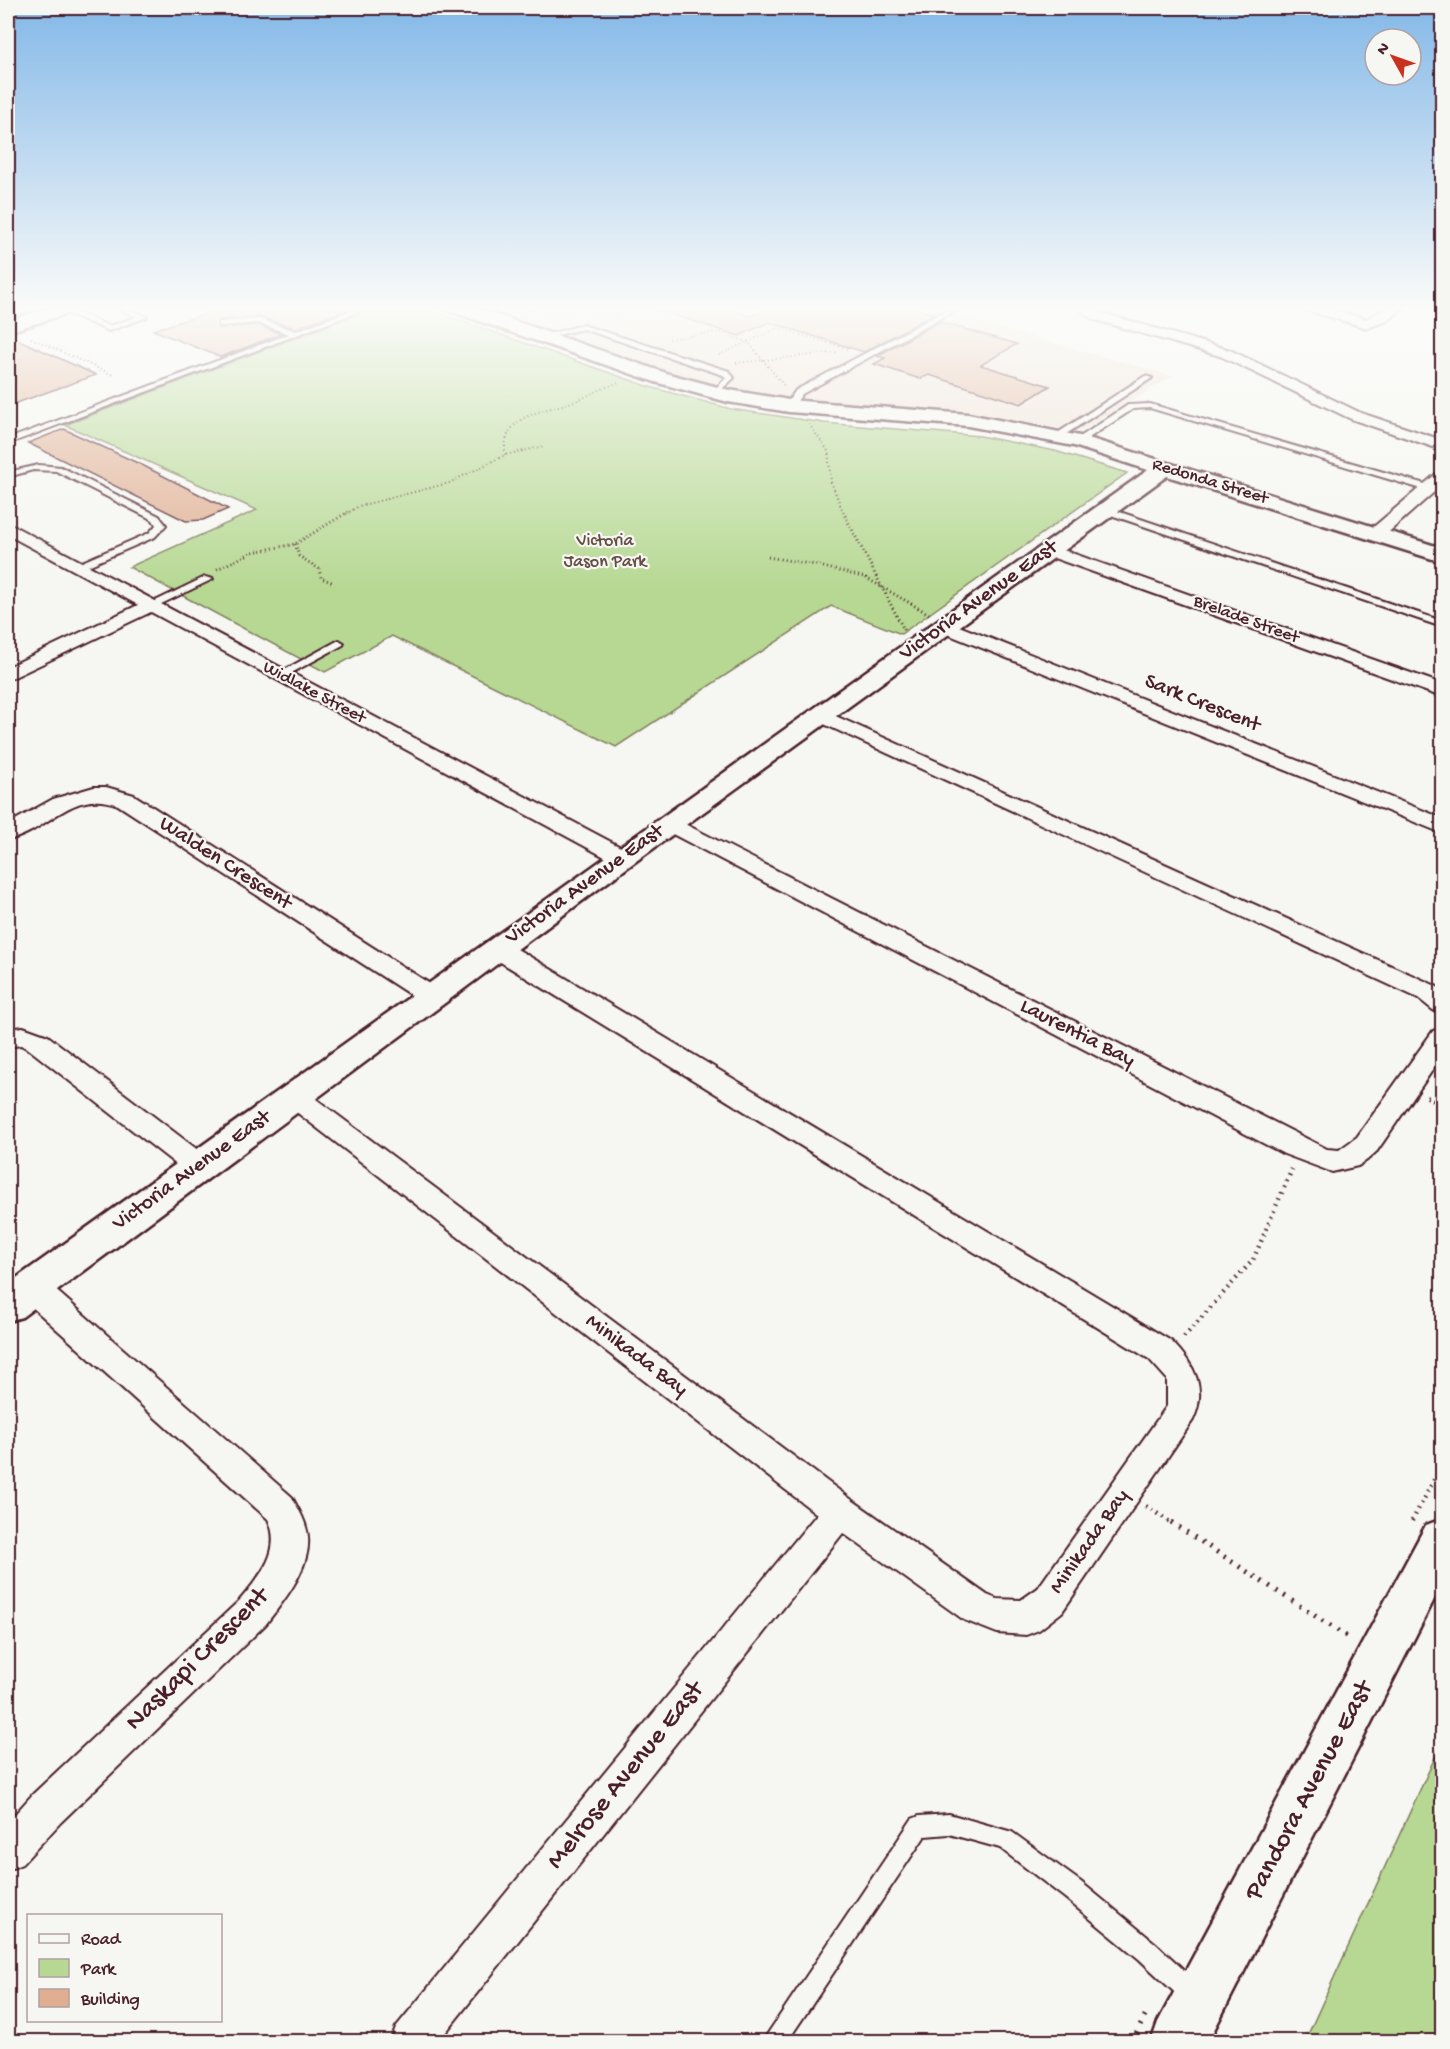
<svg xmlns="http://www.w3.org/2000/svg" width="1450" height="2049" font-family="'Gochi Hand',sans-serif">
<rect width="100%" height="100%" fill="#f6f6f2"/>
<filter id="ink" filterUnits="userSpaceOnUse"><feTurbulence type="fractalNoise" baseFrequency=".0167" numOctaves="2"/><feDisplacementMap in="SourceGraphic" scale="12" xChannelSelector="R" yChannelSelector="G"/><feConvolveMatrix kernelMatrix="1 2 1 2 8 2 1 2 1" color-interpolation-filters="sRGB"/></filter>
<g filter="url(#ink)">
<path fill="#efe1d5" d="M460 305H973L956 315 1172 376 1080 432 963 411 798 398 739 392 691 383Z"/>
<g fill="#b6d892" stroke="#807c5e" stroke-width="1.5">
<path d="M382 305H416L650 387 731 409 824 423 980 436 1055 451 1127 473 901 634 831 606 616 747 392 636 325 672 129 567 257 510 65 425Z"/>
<path d="M1442 1742V2041H1305Z"/>
</g>
<g fill="#e0af92" stroke="#4a1f2b" stroke-width="1.5">
<path d="M233 305H351L352 308 295 328 259 317 219 320 217 326 219 328 258 325 281 334 220 357 153 330Z"/>
<path d="M655 305H717L751 316 773 305H903L934 314 864 352 769 322 739 336 655 309Z"/>
<path d="M939 322 1017 344 981 365 1050 386 1021 404 929 375 920 379 874 364 885 358 877 356Z"/>
<path d="M19 340 96 375 8 406V344Z"/>
<path d="M64 429 142 465 228 509 203 520 186 521 28 443Z"/>
</g>
<g fill="none" stroke-linecap="round" stroke-linejoin="round">
<defs>
<g id="lane">
<path d="M111 305H121L147 317 109 331 58 309 65 307 109 326 136 317Z"/>
<path d="M366 305H376L8 444V439L289 334 258 323 222 326H219V322L259 319 296 331Z"/>
<path d="M956 305H965L802 394 792 408 785 406 796 390Z"/>
<path d="M583 325 729 371 734 378 715 395 711 393 726 378 723 375 583 329 545 338 541 336Z"/>
<path d="M1145 376 1152 378 1060 438 1053 436Z"/>
<path d="M1150 404 1442 489V495L1150 408 1133 409 1081 443 1074 441 1128 405Z"/>
<path d="M39 465 61 467 159 516 166 525 155 537 81 569H75V565L149 533 156 525 153 520 56 471 33 470 8 477V472Z"/>
<path d="M1102 508H1108L1442 621V627L1102 512Z"/>
<path d="M205 577 213 579 153 608 145 606Z"/>
<path d="M339 640 344 643 343 645 284 677 280 678 275 675Z"/>
<path d="M949 1814 1012 1832 1081 1882 1155 1943 1201 1986 1204 1994 1201 2002 1193 2005 1185 2002 1139 1959 1065 1898 1000 1848 949 1834 925 1836 787 2042H762L912 1819 919 1816Z"/>
</g>
<g id="street">
<path d="M1083 305H1097L1096 310 1102 313 1230 350 1361 413 1442 440V450L1351 419 1220 356 1092 319 1082 311Z"/>
<path d="M1298 305H1319L1366 319 1392 305H1407L1387 321 1367 328 1299 308Z"/>
<path d="M1442 472V485L1382 538H1370L1367 534 1370 530 1436 474Z"/>
<path d="M8 523 630 852 633 857 630 862 622 864 614 862 151 612 8 680V667L138 605 8 535Z"/>
<path d="M1049 545 1442 684V697L1043 554 1040 550 1043 546Z"/>
<path d="M944 620 1442 818V833L937 630 935 626 937 622Z"/>
<path d="M820 709 1436 986 1442 991V1013L1433 1010 1418 998 813 719 810 715 813 711Z"/>
<path d="M94 787H106L134 795 441 991 445 997 441 1003 432 1006 423 1003 118 805C71 787 48 832 8 840V824L53 799Z"/>
<path d="M669 816 1327 1149 1339 1150 1357 1137 1433 1031 1442 1028V1056L1377 1151 1367 1160 1358 1166 1332 1172 1284 1154 661 828 658 823 661 818Z"/>
<path d="M498 941 507 943 1171 1341C1194 1364 1208 1388 1193 1420L1062 1612 1039 1630 1026 1635 997 1633 964 1620 843 1533 438 2042H390L396 2027 817 1514 286 1104 282 1097 286 1090 295 1087 304 1090 852 1500 987 1595 997 1599 1021 1600 1038 1588 1167 1406V1379L1149 1359 489 955 486 949 489 943Z"/>
<path d="M23 1027 48 1036 207 1157 211 1165 207 1173 197 1176 187 1173 30 1050 21 1045 8 1047V1029Z"/>
<path d="M32 1276 43 1279 292 1497C297 1507 303 1516 306 1527 317 1561 285 1599 266 1624L61 1822 22 1864 8 1870V1822L33 1794 240 1600C260 1576 283 1551 268 1519L21 1297 17 1288 21 1279Z"/>
</g>
<g id="secondary">
<path d="M57 305H83L81 309 8 332V321Z"/>
<path d="M442 305H468L669 374 729 390 789 400 968 414 1085 437 1442 548V562L1167 476 632 864 22 1317 8 1321V1284L1148 470 1074 446 968 426 789 412 728 402 655 382 444 309Z"/>
<path d="M1442 1519V1584L1208 2042H1151L1158 2022 1426 1525Z"/>
</g>
</defs>
<use href="#lane" stroke="#4a1f2b" stroke-width="4"/>
<use href="#street" stroke="#4a1f2b" stroke-width="4"/>
<use href="#secondary" stroke="#4a1f2b" stroke-width="5"/>
<g stroke="#4a1f2b" stroke-width="2" stroke-dasharray="1 3" stroke-linecap="butt">
<path d="M525 310 577 313"/>
<path d="M591 313 618 314"/>
<path d="M601 314 604 307 609 305"/>
<path d="M31 338 113 375"/>
<path d="M669 339 719 332 748 342 785 387"/>
<path d="M719 355 778 328 849 349"/>
<path d="M736 363 839 352"/>
<path d="M809 424 828 451 831 482 844 514"/>
<path d="M505 455C502 413 544 412 575 401 589 396 603 387 618 383"/>
<path d="M346 514 359 506 449 483 505 455 545 446"/>
</g>
<g stroke="#4a1f2b" stroke-width="3" stroke-dasharray="1 3" stroke-linecap="butt">
<path d="M843 512 904 630"/>
<path d="M295 544 299 556 319 569 321 578 334 583"/>
<path d="M768 557 816 565 866 578 929 614"/>
<path d="M217 569 253 552 295 544 348 512"/>
</g>
<path stroke="#4a1f2b" stroke-width="4" stroke-dasharray="1.5 4.5" stroke-linecap="butt" d="M1427 1097 1442 1105"/>
<g stroke="#4a1f2b" stroke-width="4.5" stroke-dasharray="1.5 5" stroke-linecap="butt">
<path d="M1184 1337 1253 1260 1292 1169"/>
<path d="M1146 1506 1173 1524"/>
<path d="M1412 1521 1442 1465"/>
</g>
<g stroke="#4a1f2b" stroke-width="5" stroke-dasharray="2 7" stroke-linecap="butt">
<path d="M1171 1522 1349 1638"/>
<path d="M1132 2042 1145 2016"/>
</g>
<use href="#lane" fill="#f6f6f2" fill-rule="evenodd"/>
<use href="#street" fill="#f6f6f2" fill-rule="evenodd"/>
<use href="#secondary" fill="#f6f6f2" fill-rule="evenodd"/>
</g>
</g>
<linearGradient id="sky" x2="0" y2="1"><stop stop-color="#83b8e8"/><stop offset="0.52" stop-color="#fbfbf9"/><stop offset="1" stop-color="#fbfbf9" stop-opacity="0"/></linearGradient>
<rect width="1450" height="592" fill="url(#sky)"/>
<g text-anchor="middle" dominant-baseline="central" stroke-width="4.5" stroke-linejoin="round" paint-order="stroke">
<g font-size="18" fill="#4a1f2b" stroke="#f6f6f2">
<text transform="translate(1210 482) rotate(17)">Redonda Street</text>
<text transform="translate(1246 620) rotate(20)">Brelade Street</text>
<text transform="translate(314 693) rotate(28)">Widlake Street</text>
</g>
<g font-size="18" fill="#654d45" stroke="#f6f6f2">
<text x="605" y="541">Victoria<tspan x="605" dy="21">Jason Park</tspan></text>
</g>
<g font-size="22" fill="#4a1f2b" stroke="#f6f6f2">
<text transform="translate(979 601) rotate(-36)">Victoria Avenue East</text>
<text transform="translate(1202 704) rotate(22)">Sark Crescent</text>
<text transform="translate(225 864) rotate(33)">Walden Crescent</text>
<text transform="translate(585 885) rotate(-36)">Victoria Avenue East</text>
<text transform="translate(1077 1034) rotate(27)">Laurentia Bay</text>
<text transform="translate(192 1171) rotate(-36)">Victoria Avenue East</text>
<text transform="translate(636 1356) rotate(37)">Minikada Bay</text>
<text transform="translate(1090 1542) rotate(-55)">Minikada Bay</text>
</g>
<g font-size="27" fill="#4a1f2b" stroke="#f6f6f2">
<text transform="translate(198 1660) rotate(-45)">Naskapi Crescent</text>
<text transform="translate(626 1776) rotate(-51)">Melrose Avenue East</text>
<text transform="translate(1310 1791) rotate(-62)">Pandora Avenue East</text>
</g>
</g>
<rect width="1450" height="2049" fill="none" stroke="#f6f6f2" stroke-width="30"/>
<rect x="15" y="15" width="1420" height="2019" fill="none" stroke="#4a1f2b" stroke-width="2" filter="url(#ink)"/>
<rect x="27" y="1914" width="195" height="108" fill="#f6f6f2" stroke="#b1a0a2" stroke-width="1.5"/>
<rect x="39" y="1934" width="30" height="9" fill="#f6f6f2" stroke="#b1a0a2" stroke-width="1.5"/>
<text x="81" y="1944" font-size="18" fill="#4a1f2b">Road</text>
<rect x="39" y="1959" width="30" height="18" fill="#b6d892" stroke="#b1a0a2" stroke-width="1.5"/>
<text x="81" y="1974" font-size="18" fill="#4a1f2b">Park</text>
<rect x="39" y="1989" width="30" height="18" fill="#e0af92" stroke="#b1a0a2" stroke-width="1.5"/>
<text x="81" y="2004" font-size="18" fill="#4a1f2b">Building</text>
<g transform="translate(1393 57) rotate(310)"><circle r="28" fill="#f6f6f2" stroke="#b1a0a2" stroke-width="1.5"/>
<path d="M0-4.5L10 22L0 15L-10 22Z" fill="#c8321e"/>
<text y="-9" font-size="16" font-weight="bold" text-anchor="middle" fill="#4a1f2b">N</text>
</g>
</svg>
